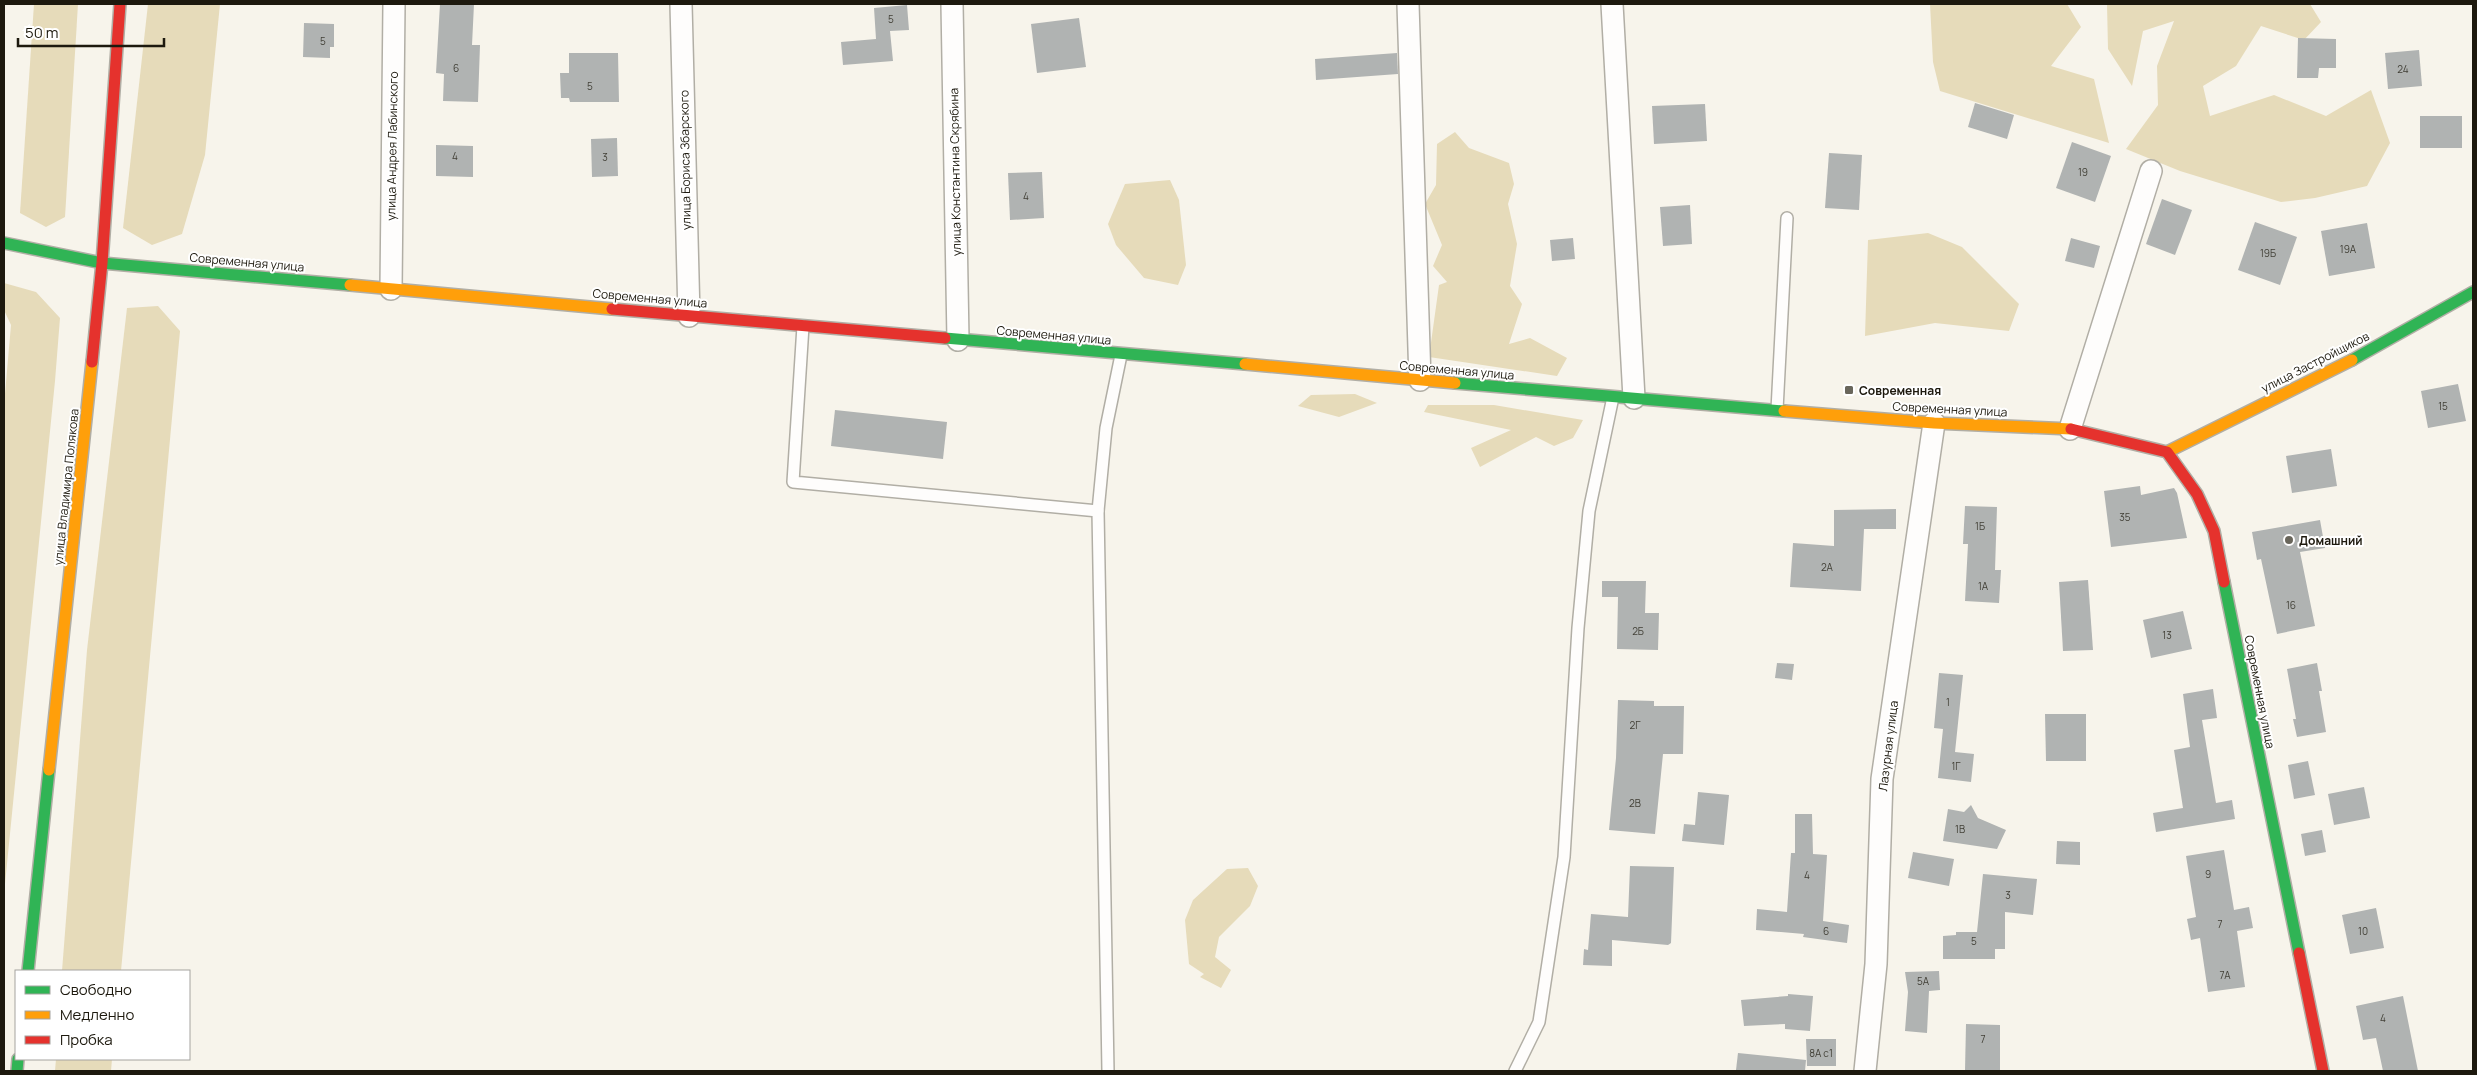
<svg xmlns="http://www.w3.org/2000/svg" width="2477" height="1075" font-family="Manrope,sans-serif">
<rect width="100%" height="100%" fill="#f7f4eb"/>
<g fill="#e6dbba">
<path d="M34 4H78L65 217 46 227 20 213Z"/>
<path d="M148 4H220L205 155 182 234 152 245 123 228Z"/>
<path d="M1930 4H2067L2081 27 2051 66 2094 79 2109 143 1940 91 1933 62Z"/>
<path d="M2107 4H2310L2321 22 2304 40 2261 26 2236 66 2203 86 2210 116 2274 95 2326 116 2371 90 2390 143 2367 186 2315 198 2281 202 2180 171 2126 149 2158 105 2157 66 2174 21 2143 31 2132 86 2108 49Z"/>
<path d="M1455 132 1469 148 1509 163 1514 184 1508 204 1517 244 1510 286 1522 304 1509 344 1530 338 1567 358 1557 376 1429 357 1439 285 1447 282 1433 266 1442 245 1425 204 1436 185 1437 144Z"/>
<path d="M1170 180 1179 200 1186 265 1178 285 1144 278 1116 245 1108 224 1125 184Z"/>
<path d="M1928 233 1962 247 2019 304 2009 331 1935 323 1865 336 1868 240Z"/>
<path d="M4 283 36 292 60 318 55 381 4 894V405L11 325 4 310Z"/>
<path d="M158 306 180 331 121 971H62L87 650 127 308Z"/>
<path d="M1355 394 1377 403 1339 417 1298 406 1311 395Z"/>
<path d="M1428 405H1494L1583 420 1573 438 1554 446 1536 437 1480 467 1471 448 1511 430 1424 412Z"/>
<path d="M1248 868 1258 886 1250 906 1219 937 1215 957 1231 970 1221 988 1200 977 1204 974 1189 964 1185 920 1193 900 1227 869Z"/>
<path d="M56 1059H112L111 1071H55Z"/>
</g>
<g fill="#b0b3b2">
<path d="M440 4H474L472 45H480L478 102 443 101 444 74 436 73Z"/>
<path d="M907 5 909 30 890 31 893 61 843 65 841 42 876 39 874 8Z"/>
<path d="M1079 18 1086 67 1037 73 1031 24Z"/>
<path d="M304 23 334 24V47H330V58L303 57Z"/>
<path d="M2298 38 2336 39V68H2319L2318 78H2297Z"/>
<path d="M2419 50 2422 86 2388 89 2385 53Z"/>
<path d="M569 53H618L619 102H570L569 98H561L560 73H569Z"/>
<path d="M1397 53 1398 74 1316 80 1315 59Z"/>
<path d="M1975 103 2014 115 2007 139 1968 127Z"/>
<path d="M1705 104 1707 141 1654 144 1652 106Z"/>
<rect x="2420" y="116" width="42" height="32"/>
<path d="M617 138 618 176 592 177 591 139Z"/>
<path d="M2072 142 2111 156 2095 202 2056 188Z"/>
<path d="M436 145 473 146V177L436 176Z"/>
<path d="M1829 153 1862 155 1859 210 1825 208Z"/>
<path d="M1042 172 1044 218 1010 220 1008 173Z"/>
<path d="M2162 199 2192 210 2175 255 2146 244Z"/>
<path d="M1690 205 1692 244 1663 246 1660 207Z"/>
<path d="M2255 222 2297 237 2280 285 2238 270Z"/>
<path d="M2367 223 2375 268 2329 276 2321 231Z"/>
<path d="M1573 238 1575 259 1552 261 1550 240Z"/>
<path d="M2071 238 2100 246 2094 268 2065 261Z"/>
<path d="M2458 384 2466 421 2428 428 2421 391Z"/>
<path d="M835 410 947 422 943 459 831 446Z"/>
<path d="M2331 449 2337 486 2292 493 2286 456Z"/>
<path d="M2140 486 2141 495 2174 488 2177 493 2187 538 2111 547 2104 491Z"/>
<path d="M1965 506 1997 507 1995 570H2001L1999 603 1965 601 1968 544H1963Z"/>
<path d="M1896 509V529H1864L1861 591 1790 587 1793 543 1834 546V510Z"/>
<path d="M2320 520 2325 548 2300 552 2315 626 2277 634 2261 559 2257 560 2252 532Z"/>
<path d="M2088 580 2093 650 2063 651 2059 582Z"/>
<path d="M1602 581H1646L1645 613H1659L1658 650 1617 649 1618 597H1602Z"/>
<path d="M2183 611 2192 649 2151 658 2143 620Z"/>
<path d="M1777 663 1794 664 1792 680 1775 678Z"/>
<path d="M2317 663 2322 691H2319L2326 732 2297 737 2293 719H2296L2287 669Z"/>
<path d="M1939 673 1963 675 1955 752 1974 754 1971 782 1938 778 1943 729 1934 728Z"/>
<path d="M2213 689 2217 718 2202 720 2216 803 2232 800 2235 819 2156 832 2153 813 2183 808 2174 750 2190 747 2183 694Z"/>
<path d="M1618 700 1654 701V706H1684L1683 754H1663L1655 834 1609 830 1616 758Z"/>
<path d="M2045 714H2086V761H2046Z"/>
<path d="M2308 761 2315 795 2294 799 2288 765Z"/>
<path d="M2364 787 2370 818 2334 825 2328 794Z"/>
<path d="M1698 792 1729 795 1724 845 1682 841 1684 824 1695 825Z"/>
<path d="M1971 805 1978 818 2006 830 1997 849 1943 841 1948 809 1964 812Z"/>
<path d="M1795 814H1812L1813 854 1827 855 1823 921 1849 925 1847 943 1803 937 1804 934 1756 930 1757 909 1787 912 1791 853H1795Z"/>
<path d="M2322 830 2326 852 2305 856 2301 834Z"/>
<path d="M2057 841 2080 842V865L2056 864Z"/>
<path d="M2224 850 2234 910 2249 907 2253 928 2237 931 2245 987 2208 992 2200 938 2191 940 2187 919 2196 917 2186 856Z"/>
<path d="M1913 852 1954 859 1949 886 1908 878Z"/>
<path d="M1630 866 1674 867 1671 943 1668 945 1612 940V966L1583 965 1584 949 1588 950 1591 914 1628 917Z"/>
<path d="M1983 874 2037 879 2033 915 2005 912V949H1995V959H1943V936L1956 935V932H1977Z"/>
<path d="M2376 908 2384 948 2350 954 2342 915Z"/>
<path d="M1939 971 1940 990 1929 991 1927 1033 1905 1031 1908 992 1905 972Z"/>
<path d="M1788 994 1813 996 1810 1031 1785 1029V1024L1744 1026 1741 1000 1788 996Z"/>
<path d="M2403 996 2418 1071H2383L2376 1038 2363 1040 2356 1006Z"/>
<path d="M1966 1024 2000 1025V1071H1965Z"/>
<path d="M1806 1039H1836V1066H1807Z"/>
<path d="M1738 1053 1806 1060 1805 1071 1736 1070Z"/>
</g>
<g fill="none" stroke-linecap="round" stroke-linejoin="round">
<defs>
<g id="lane">
<path d="M803 326 793 482 1098 511"/>
<path d="M1777 410 1787 218"/>
<path d="M1108 1071 1098 511 1106 428 1121 355"/>
<path d="M1515 1071 1539 1022 1564 857 1578 628 1589 511 1613 397"/>
</g>
<g id="street">
<path d="M681 4 689 316"/>
<path d="M952 4 958 340"/>
<path d="M1408 4 1420 380"/>
<path d="M1612 4 1634 398"/>
<path d="M391 289 394 4"/>
<path d="M2070 429 2151 171"/>
<path d="M1865 1071 1876 964 1882 779 1934 423"/>
</g>
<g id="fast">
<path d="M4 243 102 263 350 285"/>
<path d="M945 338 1245 364"/>
<path d="M2352 360 2473 292"/>
<path d="M1455 383 1784 411"/>
<path d="M2224 582 2299 953"/>
<path d="M28 971 49 770"/>
<path d="M17 1071 18 1059"/>
</g>
<g id="slow">
<path d="M350 285 612 309"/>
<path d="M1245 364 1455 383"/>
<path d="M1784 411 1934 423 2071 429"/>
<path d="M2167 452 2352 360"/>
<path d="M49 770 92 362"/>
</g>
<g id="jam">
<path d="M612 309 945 338"/>
<path d="M92 362 102 263 120 4"/>
<path d="M2071 429 2167 452 2197 494 2214 531 2224 582"/>
<path d="M2299 953 2323 1071"/>
</g>
</defs>
<use href="#lane" stroke="#b1aea5" stroke-width="14"/>
<use href="#street" stroke="#b1aea5" stroke-width="24"/>
<use href="#fast" stroke="#b1aea5" stroke-width="14"/>
<use href="#slow" stroke="#b1aea5" stroke-width="14"/>
<use href="#jam" stroke="#b1aea5" stroke-width="14"/>
<use href="#lane" stroke="#fefdfc" stroke-width="11"/>
<use href="#street" stroke="#fefdfc" stroke-width="21"/>
<use href="#fast" stroke="#30b455" stroke-width="11"/>
<use href="#slow" stroke="#ff9f0a" stroke-width="11"/>
<use href="#jam" stroke="#e5322d" stroke-width="11"/>
</g>
<g fill="#69665b" stroke="#fff" stroke-width="2">
<rect x="1844" y="385" width="10" height="10" rx="2.5"/>
<circle cx="2289" cy="540" r="5"/>
</g>
<g text-anchor="middle" dominant-baseline="central" stroke-width="4" stroke-linejoin="round" paint-order="stroke">
<g font-size="10" fill="#424037">
<text x="891" y="19">5</text>
<text x="323" y="41">5</text>
<text x="456" y="68">6</text>
<text x="2403" y="69">24</text>
<text x="590" y="86">5</text>
<text x="455" y="156">4</text>
<text x="605" y="157">3</text>
<text x="2083" y="172">19</text>
<text x="1026" y="196">4</text>
<text x="2348" y="249">19А</text>
<text x="2268" y="253">19Б</text>
<text x="2443" y="406">15</text>
<text x="2125" y="517">35</text>
<text x="1980" y="526">1Б</text>
<text x="1827" y="567">2А</text>
<text x="1983" y="586">1А</text>
<text x="2291" y="605">16</text>
<text x="1638" y="631">2Б</text>
<text x="2167" y="635">13</text>
<text x="1948" y="702">1</text>
<text x="1635" y="725">2Г</text>
<text x="1956" y="766">1Г</text>
<text x="1635" y="803">2В</text>
<text x="1960" y="829">1В</text>
<text x="2208" y="874">9</text>
<text x="1807" y="875">4</text>
<text x="2008" y="895">3</text>
<text x="2220" y="924">7</text>
<text x="1826" y="931">6</text>
<text x="2363" y="931">10</text>
<text x="1974" y="941">5</text>
<text x="2225" y="975">7А</text>
<text x="1923" y="981">5А</text>
<text x="2383" y="1018">4</text>
<text x="1983" y="1039">7</text>
<text x="1821" y="1053">8А с1</text>
</g>
<g font-size="12" fill="#1d190e" stroke="#fff">
<text transform="translate(392 146) rotate(-89)">улица Андрея Лабинского</text>
<text transform="translate(685 160) rotate(-91)">улица Бориса Збарского</text>
<text transform="translate(955 172) rotate(-91)">улица Константина Скрябина</text>
<text transform="translate(247 262) rotate(5)">Современная улица</text>
<text transform="translate(650 298) rotate(5)">Современная улица</text>
<text transform="translate(1054 335) rotate(5)">Современная улица</text>
<text transform="translate(2315 362) rotate(-27)">улица Застройщиков</text>
<text transform="translate(1457 370) rotate(5)">Современная улица</text>
<text transform="translate(1950 409) rotate(3)">Современная улица</text>
<text transform="translate(66 487) rotate(-84)">улица Владимира Полякова</text>
<text transform="translate(2260 692) rotate(79)">Современная улица</text>
<text transform="translate(1888 746) rotate(-83)">Лазурная улица</text>
</g>
<g font-size="12" font-weight="bold" fill="#1d190e" stroke="#fff" text-anchor="start">
<text x="1859" y="390">Современная</text>
<text x="2299" y="540">Домашний</text>
</g>
</g>
<rect width="2477" height="1075" fill="none" stroke="#1d190e" stroke-width="10"/>
<rect x="15" y="970" width="175" height="90" fill="#ffffff" stroke="#a5a39f"/>
<rect x="25" y="986" width="25" height="8" fill="#30b455" stroke="#a5a39f"/>
<text x="60" y="995" font-size="15" fill="#1d190e">Свободно</text>
<rect x="25" y="1011" width="25" height="8" fill="#ff9f0a" stroke="#a5a39f"/>
<text x="60" y="1020" font-size="15" fill="#1d190e">Медленно</text>
<rect x="25" y="1036" width="25" height="8" fill="#e5322d" stroke="#a5a39f"/>
<text x="60" y="1045" font-size="15" fill="#1d190e">Пробка</text>
<path d="M18 38v8h146v-8" fill="none" stroke="#1d190e" stroke-width="2.5"/>
<text x="25" y="38" font-size="15" fill="#1d190e" stroke="#ffffff" stroke-width="4" paint-order="stroke">50 m</text>
</svg>
